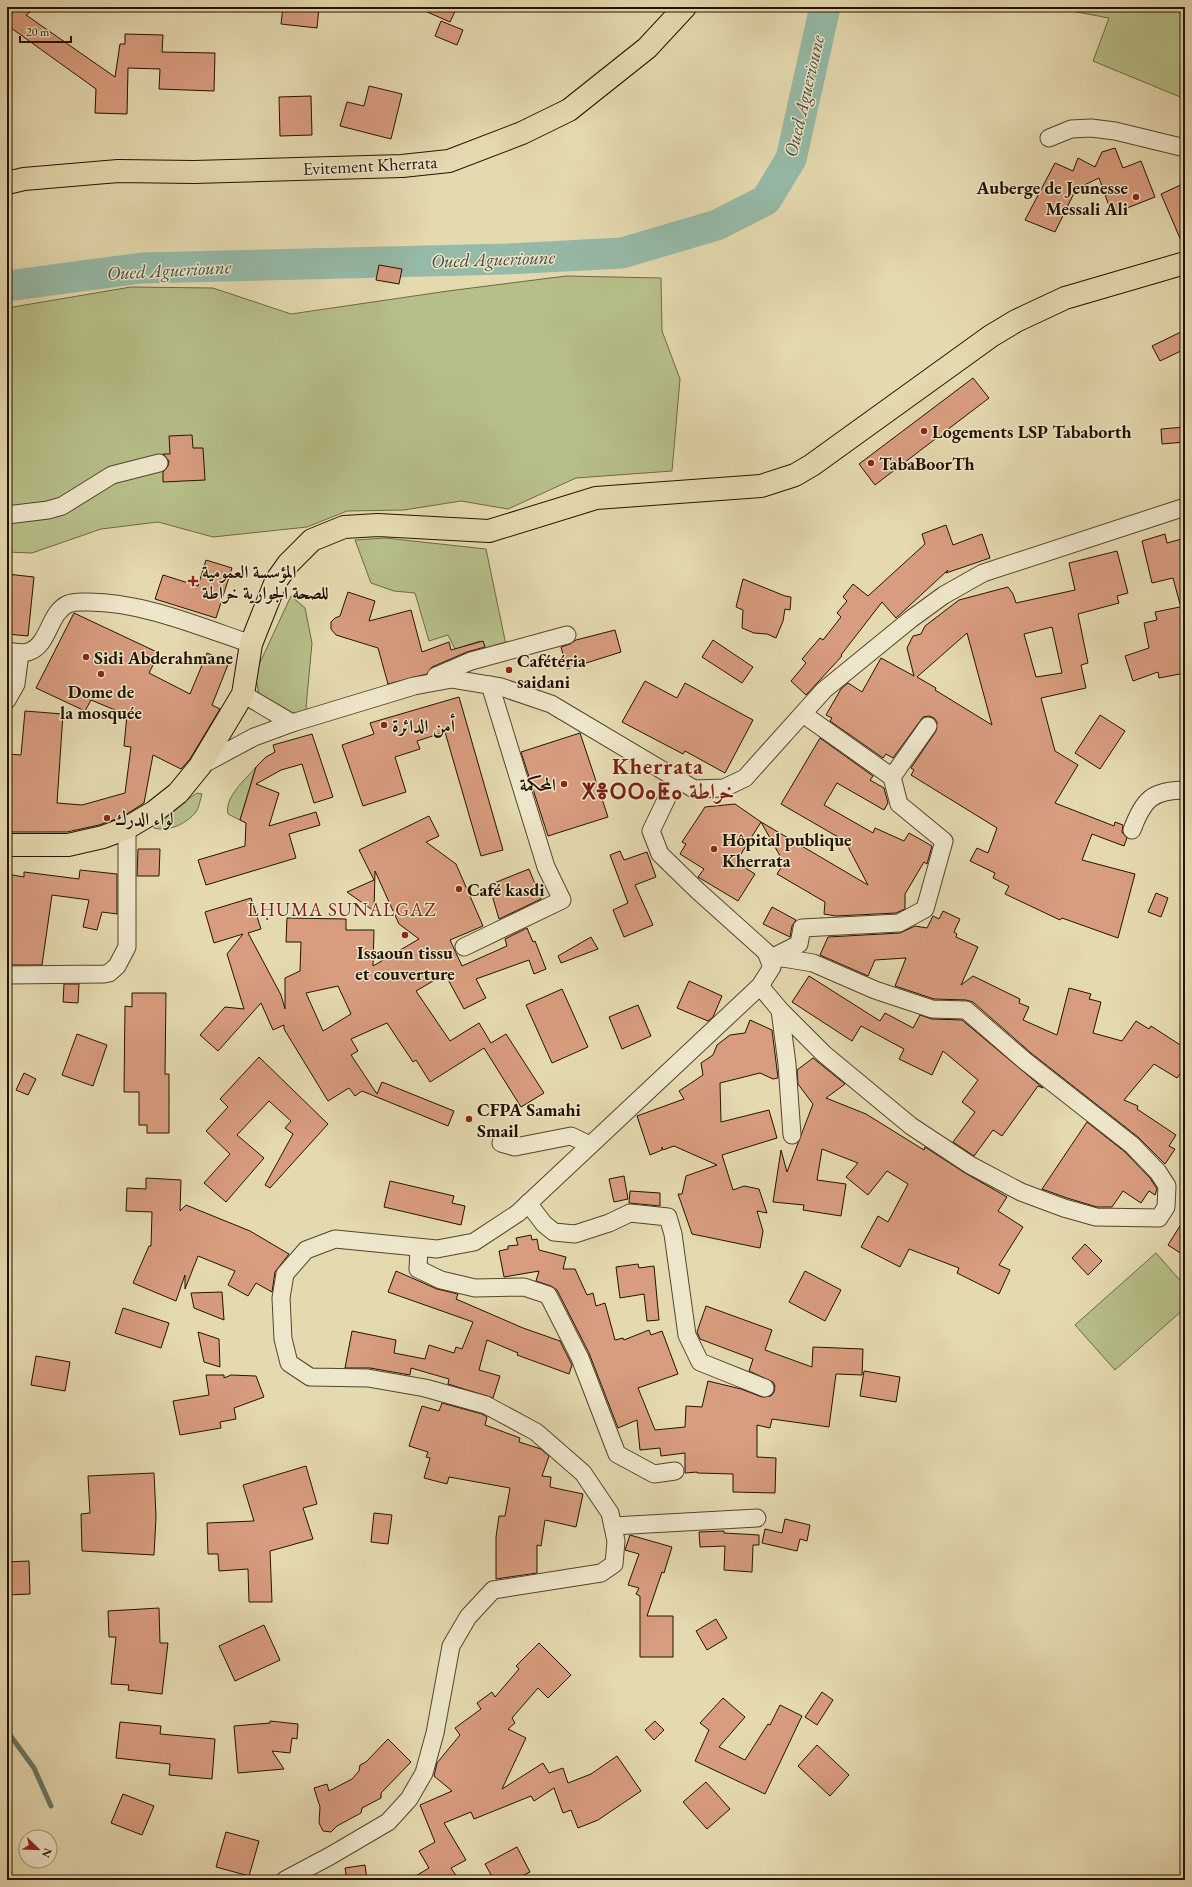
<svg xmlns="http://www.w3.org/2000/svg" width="1192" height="1887" font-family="'EB Garamond',Amiri,'Noto Sans Tifinagh',serif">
<rect width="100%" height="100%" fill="#e5d9af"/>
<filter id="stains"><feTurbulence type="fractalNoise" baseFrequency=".005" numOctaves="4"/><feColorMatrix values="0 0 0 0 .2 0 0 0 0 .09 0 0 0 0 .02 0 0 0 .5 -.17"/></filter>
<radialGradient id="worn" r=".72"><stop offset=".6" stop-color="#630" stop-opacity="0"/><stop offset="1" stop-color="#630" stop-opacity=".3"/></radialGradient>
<g fill="#b7bf89" stroke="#6d6944">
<path d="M1050 7H1185V99L1093 61 1109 18Z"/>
<path d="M566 276 661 278 662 331 680 379 672 471 576 478 508 509 461 501 404 510 347 511 307 527 213 537 158 522 101 529 32 553 7 552V308L131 287 213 288 291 314 448 291Z"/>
<path d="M385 538 486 549 506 645 485 651 480 641 455 649 448 635 429 641 415 593 394 591 371 583 355 540Z"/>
<path d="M291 596 305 608 312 643 306 707 310 711 294 713 279 712 259 694 256 679 257 669Z"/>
<path d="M256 767 240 820 228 814C224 797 246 779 256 767Z"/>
<path d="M197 793 202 794C200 800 199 808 196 812 186 824 169 832 154 828L155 821C161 816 168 814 174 810 182 804 189 798 197 793Z"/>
<path d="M1156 1253 1185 1286V1308L1115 1370 1075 1325Z"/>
</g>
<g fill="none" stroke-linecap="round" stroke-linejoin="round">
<path stroke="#687765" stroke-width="5" d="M7 1731 34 1768 51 1806"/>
<path stroke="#96baa8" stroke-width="31" d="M7 286 142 268 507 259 622 253 717 225 766 200 791 159 825 7"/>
</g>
<g fill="#d89c7e" stroke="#231300" fill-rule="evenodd">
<path d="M7 7H37L26 15 115 77 120 44H125V34L163 35 162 52 215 53 214 91 159 89 160 69 128 68 127 114 95 113 96 89 7 25Z"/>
<path d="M283 7H319L317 28 281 24Z"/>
<path d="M416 7H457L450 22Z"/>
<path d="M441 21 463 30 457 45 435 36Z"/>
<path d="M369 86 402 94 391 139 340 126 347 102 364 106Z"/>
<path d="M311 96 312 135 280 136 279 97Z"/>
<path d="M1115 148 1123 168 1141 161 1155 197 1112 214 1099 178 1076 189 1055 232 1025 220 1055 163 1073 171 1078 158 1095 167 1102 152Z"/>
<path d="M1185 183V250L1161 194Z"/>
<path d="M379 265 402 269 399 284 376 280Z"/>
<path d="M1185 330V349L1160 361 1152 346Z"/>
<path d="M973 378 989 398 875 485 859 464Z"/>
<path d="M1185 427V442L1162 444 1161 429Z"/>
<path d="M192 435 193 448H203L205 480 163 482V472L168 466 169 461 163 454H170L169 436Z"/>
<path d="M946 525 953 545 982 534 990 558 946 573 948 570 896 618 882 602 841 655 842 656 806 695 791 681 806 663 802 659 820 638 823 640 841 617 837 613 847 601 843 597 853 584 868 596 925 544 922 534Z"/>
<path d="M1165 534 1167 543 1185 538V603L1180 604 1173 578 1152 583 1142 541Z"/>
<path d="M1117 551 1128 593 1117 596 1119 603 1078 614 1088 663 1081 665 1086 688 1041 698 1055 751 1078 765 1055 803 1114 826 1115 822 1123 825 1122 832 1127 838 1124 846 1092 834 1082 860 1135 874 1118 938 1062 918 1060 920 1005 894 1009 886 993 878 995 873 970 861 977 848 988 853 997 828 911 775 914 770 911 768 936 731 937 722 934 718 929 716 923 717 893 758 886 754 883 758 830 721 832 718 826 715 841 689 848 683 862 692 881 658 914 676 907 648 913 636 921 634 925 626 959 600 1008 587 1013 594 1016 603 1075 590 1069 563ZM1052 627 1062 673 1036 677 1024 634ZM967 633 992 725 935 690 936 688 917 677Z"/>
<path d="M206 560 232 568 216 618 155 599 163 575 198 586Z"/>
<path d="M7 574 34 577 28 636 7 634Z"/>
<path d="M743 579 785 596 791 597 790 610 785 609 783 621 776 638 767 634 754 633 742 628 743 610 736 607Z"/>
<path d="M348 592 375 601 369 621 411 610 422 652 449 642 451 650 483 641 485 647 467 652 432 667 427 674 388 684 378 648 336 635 331 629V622L335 618 340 616Z"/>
<path d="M1185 606V673L1159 678 1158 672 1133 681 1125 656 1149 648 1144 623 1157 620 1155 612Z"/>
<path d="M74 613 159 653 149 673 190 694 207 653 229 662 212 705 220 709 190 759 181 769 153 755 144 803 122 817 99 825 67 832H7V754L21 755 25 711 63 714 57 803 82 805 125 793 131 747 124 746 127 715 91 700 85 711 36 688Z"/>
<path d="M615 630 621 652 567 669 561 647 570 644 576 640Z"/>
<path d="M713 640 753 667 742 683 702 657Z"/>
<path d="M645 681 677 698 685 683 753 720 725 773 685 751 683 754 622 722Z"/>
<path d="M459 697 503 850 481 856 445 732 417 741 420 749 395 757 406 792 363 806 342 745 374 734 370 723Z"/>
<path d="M1100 715 1125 731 1100 769 1075 753Z"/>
<path d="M580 733 608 817 548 836 521 752Z"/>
<path d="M312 734 333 797 314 803 302 764 281 770 256 784 279 793 269 826 316 812 320 825 289 834 296 858 206 885 198 860 245 846 246 823 240 820 256 767 266 757 275 752 273 745Z"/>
<path d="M820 738 873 776 870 780 884 788 888 803 884 810 837 783 824 805 873 833 875 828 904 841 909 833 932 846 927 864 924 862 905 894V909L896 913 836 916 824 914 825 902 777 874 784 863 761 822 868 885 845 841 781 804Z"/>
<path d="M735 804 761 822 736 862 755 874 738 901 698 877 704 869 680 854 686 844 682 842 705 807Z"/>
<path d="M429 816 439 836 426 842 456 864 483 926 450 940 462 966 507 946 505 939 527 928 533 942 535 941 546 969 534 974 529 960 476 979 486 998 464 1009 445 974 416 991 450 1041 479 1023 491 1043 506 1034 544 1093 521 1107 484 1048 430 1082 416 1060 413 1062 387 1023 351 1039 358 1051 351 1055 377 1094 382 1082 454 1111 448 1126 362 1091 355 1096 349 1088 328 1101 284 1029V1025L273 1030 261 1003 218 1051 200 1035 225 1007 244 1009 227 954 243 934 214 943 205 912 251 898 261 929 248 933 281 995 285 1009V978L300 971 301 942H286L287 918 346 919V930H374L373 966 419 939 399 924 375 871 374 911 347 892 374 880 359 850ZM338 986 351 1014 323 1031 306 993Z"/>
<path d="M138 849H160L159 876H137Z"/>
<path d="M620 851 624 860 647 852 656 877 635 885 653 925 624 937 613 910 628 903 610 855Z"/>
<path d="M529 869 541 899 499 919 489 885Z"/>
<path d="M80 870 117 874V914L102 912 97 930 83 927 89 900 52 895 42 965H7V874L24 877V872L79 879Z"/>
<path d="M1156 893 1168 898 1161 917 1148 912Z"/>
<path d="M772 907 796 920 792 926 790 937 763 924Z"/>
<path d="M943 911 960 919 954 932 957 934 956 937 978 947 961 985 973 976 1020 999 1019 1003 1029 1007 1023 1020 1057 1035 1069 988 1091 994 1089 999 1101 1002 1093 1033 1122 1041 1136 1021 1149 1029 1151 1026 1185 1048V1067L1177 1078 1154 1064 1124 1100 1138 1106 1137 1109 1176 1135 1169 1146 1175 1149 1165 1164 1138 1137 1031 1053 973 1002 966 1000 934 999 895 986 906 958 875 960 868 976 820 955 828 937 900 933 915 926 927 928 933 916 939 919Z"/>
<path d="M591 937 598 949 561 963 558 956Z"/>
<path d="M809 976 880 1021 885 1013 913 1028 920 1015 932 1019 962 1020 1043 1088 1038 1086 1002 1136 993 1130 974 1156 953 1142 975 1112 962 1102 978 1080 943 1051 932 1075 899 1059 904 1049 861 1026 852 1041 792 1002Z"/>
<path d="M689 981 722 996 713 1017 708 1021 677 1008Z"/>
<path d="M64 984H79L78 1003 63 1002Z"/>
<path d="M562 989 588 1047 552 1063 526 1005Z"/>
<path d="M132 993H166L165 1074H169V1133H147V1125H139V1092H124L125 1006 132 1007Z"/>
<path d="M638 1005 651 1036 622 1049 609 1017Z"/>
<path d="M750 1020 772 1030 778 1078 773 1079 760 1073 720 1083 721 1122 769 1110 777 1138 722 1155 733 1190 744 1186 759 1189 767 1213 757 1211 763 1231 760 1248 692 1234 678 1194H682L686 1176 717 1165 674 1146 663 1150 662 1147V1150L650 1155 637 1116 684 1099 679 1091 703 1075 701 1063 713 1055 717 1045 730 1035 745 1033Z"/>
<path d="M77 1034 107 1045 93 1086 62 1075Z"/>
<path d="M259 1057 328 1124 270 1188 265 1185 293 1134 285 1128 291 1121 269 1101 237 1135 264 1158 226 1202 204 1183 230 1154 206 1131 228 1107 220 1099Z"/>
<path d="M813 1058 845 1084 826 1098 866 1114 924 1150 925 1147 965 1173 1007 1197 998 1211 1023 1227 999 1265 1010 1270 999 1294 957 1273 959 1268 909 1249 900 1267 861 1247 878 1216 888 1222 908 1184 887 1171 868 1195 846 1177 858 1163 822 1149 817 1180 846 1184 841 1216 803 1210 804 1205 773 1202 781 1150 787 1172 813 1104 798 1084 797 1070Z"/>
<path d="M24 1073 36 1079 28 1095 16 1090Z"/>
<path d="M1087 1122 1125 1152 1150 1178 1157 1189 1155 1195 1149 1191 1141 1203 1123 1191 1112 1207H1097L1067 1198 1042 1189Z"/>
<path d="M624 1176 628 1199 614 1202 609 1179Z"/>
<path d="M146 1178 181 1180 180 1211 186 1205 250 1231 289 1254 275 1272 272 1292 256 1283 248 1296 228 1285 235 1271 198 1256 185 1289V1275L176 1301 133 1283 149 1246H151L152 1212 126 1211 127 1188 146 1189Z"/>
<path d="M390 1181 454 1196 452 1203 465 1206 461 1225 384 1207Z"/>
<path d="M630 1191 660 1193V1206L629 1203Z"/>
<path d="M1185 1218V1256L1168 1245Z"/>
<path d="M531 1235 532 1240 537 1239 539 1250 566 1257 563 1269H575L587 1295 593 1293 596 1306 605 1303 615 1340 623 1338 624 1340 649 1330 651 1335 662 1331 678 1374 638 1388 655 1430 685 1427 686 1406 702 1407 708 1381 741 1389 762 1397 771 1396 774 1392 775 1386 773 1382 749 1371 753 1359 700 1339 697 1332 706 1306 772 1330 765 1350 812 1367 813 1347 863 1349 862 1375 836 1374 829 1427 772 1419 770 1428 757 1425V1457L776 1458 775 1493 733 1492V1474L697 1473V1472L685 1473V1453L661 1456 660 1448 640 1450 637 1420 618 1428 589 1353 557 1290 551 1286 536 1281 539 1271 504 1277 499 1251 508 1249V1246L518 1245 516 1238Z"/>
<path d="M1085 1244 1102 1261 1088 1275 1072 1258Z"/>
<path d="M638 1264 639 1268 654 1266 659 1320 647 1321 644 1294 620 1298 616 1267Z"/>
<path d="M396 1271 437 1289 458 1294 456 1299 523 1328 560 1341 572 1365 569 1374 517 1355 518 1353 487 1340 479 1370 500 1376 493 1398 448 1384 449 1379 411 1368 410 1375 370 1368H345L352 1331 396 1340 394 1353 425 1359 429 1345 454 1353 456 1347 462 1349 473 1322 388 1292Z"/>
<path d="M805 1271 841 1290 825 1321 789 1302Z"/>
<path d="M222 1292 224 1320 194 1308 191 1293Z"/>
<path d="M123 1308 169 1323 161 1348 115 1333Z"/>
<path d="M198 1332 219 1339 220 1367 204 1362Z"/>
<path d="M36 1356 70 1362 65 1391 31 1385Z"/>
<path d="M864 1371 900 1377 896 1402 860 1396Z"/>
<path d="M206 1375H224V1378L231 1375 256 1376 264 1397 234 1408 236 1419 220 1422 221 1428 180 1435 173 1401 209 1395Z"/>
<path d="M442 1403 482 1414 487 1417 485 1425 520 1438 519 1442 541 1449 549 1456 542 1476 551 1477 550 1487 583 1494 576 1527 545 1520 541 1546 537 1545V1573L496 1579V1537L499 1516H505L510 1488 449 1477 447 1484 424 1478 430 1458 426 1457 428 1452 409 1446 422 1406 439 1411Z"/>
<path d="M306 1466 317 1504 303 1508 313 1539 270 1551 272 1602H249L248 1569 219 1571 218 1554H208L207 1523 254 1521 243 1485Z"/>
<path d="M154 1473 156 1517 154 1555 82 1551 81 1514 90 1513 88 1476Z"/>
<path d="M374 1513 392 1515 388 1544 371 1542Z"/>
<path d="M785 1519 810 1525 807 1541 800 1539 797 1551 762 1543 765 1529 782 1533Z"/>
<path d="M724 1531V1533L759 1535V1545H753L752 1572 724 1570 725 1546 700 1547 699 1532Z"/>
<path d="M630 1535 672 1547 664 1573 662 1572 647 1616H673V1657H640V1596L636 1594 639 1588 628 1585 639 1554 625 1550Z"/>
<path d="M29 1561 30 1594 7 1595V1562Z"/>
<path d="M159 1608 160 1643H168L162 1694 128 1690 129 1685 111 1684 116 1637H109L108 1611Z"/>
<path d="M716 1619 727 1638 707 1650 696 1631Z"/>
<path d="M264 1625 280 1660 235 1681 219 1646Z"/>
<path d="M539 1643 571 1675 548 1698 538 1688 512 1718 515 1723 508 1729 526 1738 502 1789 543 1763 549 1773 563 1768 568 1783 591 1774 617 1756 641 1791 598 1820 578 1828 571 1810 563 1813 554 1788 534 1801 531 1796 474 1819 471 1812 444 1823 466 1860 451 1868 459 1880H409L429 1868 419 1851 435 1842 420 1805 452 1791 434 1776 437 1763 460 1735 455 1728 481 1709 477 1703 492 1692 495 1697 519 1669 516 1666Z"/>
<path d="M822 1692 833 1700 817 1725 805 1717Z"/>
<path d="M723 1698 745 1717 719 1747 745 1760 768 1724 770 1725 780 1705 802 1716 765 1794 695 1761 709 1730 700 1723Z"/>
<path d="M270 1721 298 1724 297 1739 292 1738 290 1753 272 1751 284 1769 238 1773 234 1726 270 1723Z"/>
<path d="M655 1721 664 1730 654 1740 645 1730Z"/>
<path d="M120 1722 161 1726 160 1734 215 1739 212 1779 169 1775 170 1764 116 1758Z"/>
<path d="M388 1739 411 1762 381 1793V1798L362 1808 361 1813 337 1826 331 1832 323 1831 319 1823 320 1807 314 1788 327 1784 329 1791 352 1779 359 1771 360 1765 366 1762Z"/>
<path d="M817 1745 849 1775 830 1796 798 1766Z"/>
<path d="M706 1782 730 1809 707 1829 683 1802Z"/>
<path d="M123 1794 154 1806 142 1835 111 1823Z"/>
<path d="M226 1832 259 1841 249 1876 216 1867Z"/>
<path d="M517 1847 530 1872 514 1880H494L485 1864Z"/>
<path d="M365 1865 367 1880H347L345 1868Z"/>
</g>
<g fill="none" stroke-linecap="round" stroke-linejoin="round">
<defs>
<g id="minor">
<path d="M1049 138 1071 129 1091 128 1115 131 1185 148"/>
<path d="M7 515 48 510 62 506 112 475 159 463"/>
<path d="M7 651C14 652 22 654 28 652 50 645 48 613 68 604 75 601 82 602 89 602 142 602 201 627 251 644"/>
<path d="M436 676 471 661 567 635"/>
<path d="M243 694 292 723"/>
<path d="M7 700 16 684 20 653"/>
<path d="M803 714 892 777"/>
<path d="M200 766 254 737 292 723 414 686 452 679 501 687 551 704 694 789 724 788 745 778 824 690 911 619 944 595 983 573 1185 507"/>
<path d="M1132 830C1143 800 1152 790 1185 790"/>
<path d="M464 947 562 900 546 867 490 685"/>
<path d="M773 957 799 944 802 928 899 923 925 909 944 841 899 804 892 777 928 726"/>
<path d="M7 975 104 974 109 973 117 966 127 947V828"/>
<path d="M760 986 780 1010 824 1054 911 1126 970 1165 1021 1192 1064 1208 1096 1217 1159 1218 1166 1207 1167 1186 1158 1172 1132 1145 1025 1061 966 1010 932 1009 875 990 813 963 783 958 769 959"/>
<path d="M780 1010 787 1064 792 1135"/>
<path d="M501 1143 515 1147 571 1136 590 1145"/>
<path d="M528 1203 544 1224 554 1232 575 1234 609 1223 630 1213 668 1217 673 1234 687 1335 700 1362 765 1388"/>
<path d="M419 1248 418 1269 441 1280 475 1288 524 1287 548 1295 580 1358 617 1454 654 1474 675 1471"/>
<path d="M613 1526 757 1518"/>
<path d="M285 1880 330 1856 388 1822 409 1799 424 1773 435 1733 451 1646 468 1617 493 1590 601 1573 614 1564 616 1541 610 1513 583 1473 536 1432 486 1405 425 1388 368 1378 310 1377 289 1363 283 1339 281 1298 285 1274 306 1250 335 1239 437 1249 474 1242 518 1213 760 986 772 967 766 952 698 891 660 854 651 831 676 779"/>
</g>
<g id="major">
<path d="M7 183 24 179 118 171 194 172 402 166 449 161 522 133 569 110 647 48 685 7"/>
<path d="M7 845H68L103 837 127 828 154 812 178 793 200 766 243 694 251 644 276 581 288 564 312 540 344 527 378 525 489 531 596 498 761 486 795 475 812 465 991 336 1016 321 1065 298 1185 263"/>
</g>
</defs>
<use href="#minor" stroke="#54442c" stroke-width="19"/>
<use href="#major" stroke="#231300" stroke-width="24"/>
<use href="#minor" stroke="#eee6cb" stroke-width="17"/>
<use href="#major" stroke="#e5d9af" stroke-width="22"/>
</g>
<g fill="#8f2418" stroke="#eee6cb" stroke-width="1.5">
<circle cx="1136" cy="197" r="4"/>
<circle cx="924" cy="431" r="4"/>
<circle cx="871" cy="463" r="4"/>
<path d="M191 575h4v4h4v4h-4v4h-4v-4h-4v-4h4z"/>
<circle cx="86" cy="657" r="4"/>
<circle cx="509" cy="670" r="4"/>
<circle cx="101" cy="674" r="4"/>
<circle cx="384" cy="725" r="4"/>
<circle cx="564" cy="784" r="4"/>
<circle cx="107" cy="818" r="4"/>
<circle cx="714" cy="849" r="4"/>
<circle cx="459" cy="889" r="4"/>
<circle cx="405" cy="935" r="4"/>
<circle cx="469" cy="1119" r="4"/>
</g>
<g text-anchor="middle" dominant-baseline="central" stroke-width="3" stroke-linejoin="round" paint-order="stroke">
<g font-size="18" fill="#231300" stroke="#eee6cb">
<text transform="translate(370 165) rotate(-3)">Evitement Kherrata</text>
</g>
<g font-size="18" font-weight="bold" fill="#231300" stroke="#eee6cb" text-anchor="start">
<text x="1128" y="187" text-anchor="end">Auberge de Jeunesse<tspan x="1128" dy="21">Messali Ali</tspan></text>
<text x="932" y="431">Logements LSP Tababorth</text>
<text x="879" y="463">TabaBoorTh</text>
<text x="202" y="571">المؤسسة العمومية<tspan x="202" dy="21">للصحة الجوارية خراطة</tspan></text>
<text x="94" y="657">Sidi Abderahmane</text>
<text x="517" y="660">Cafétéria<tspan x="517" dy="21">saidani</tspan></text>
<text x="101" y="691" text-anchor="middle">Dome de<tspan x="101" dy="21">la mosquée</tspan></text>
<text x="392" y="725">أمن الدائرة</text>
<text x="556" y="784" text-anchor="end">المحكمة</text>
<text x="115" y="818">لواء الدرك</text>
<text x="722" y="839">Hôpital publique<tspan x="722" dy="21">Kherrata</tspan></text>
<text x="467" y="889">Café kasdi</text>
<text x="405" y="952" text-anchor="middle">Issaoun tissu<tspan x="405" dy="21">et couverture</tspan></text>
<text x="477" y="1109">CFPA Samahi<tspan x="477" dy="21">Smail</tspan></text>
</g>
<g font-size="19" font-style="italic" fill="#4b4d3b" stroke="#eee6cb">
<text transform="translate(804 96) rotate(-77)">Oued Aguerioune</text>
<text transform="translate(493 259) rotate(-2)">Oued Aguerioune</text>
<text transform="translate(169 270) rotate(-3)">Oued Aguerioune</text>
</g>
<g font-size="19" letter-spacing="1" fill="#7a1f14" stroke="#eee6cb">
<text x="342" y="909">LḤUMA SUNALGAZ</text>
</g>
<g font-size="22" font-weight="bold" letter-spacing="1" fill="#7a1f14" stroke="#eee6cb">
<text x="658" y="766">Kherrata<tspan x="658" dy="25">ⵅⴻⵔⵔⴰⵟⴰ خراطة</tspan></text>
</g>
</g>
<rect width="1192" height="1887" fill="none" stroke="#e5d9af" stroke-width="24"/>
<rect x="8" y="8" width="1176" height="1871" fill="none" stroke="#231300" stroke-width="2"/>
<rect x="12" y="12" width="1168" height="1863" fill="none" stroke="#231300"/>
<g transform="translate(38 1849) rotate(113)"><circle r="19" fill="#eee6cb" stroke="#9d927a"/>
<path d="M0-3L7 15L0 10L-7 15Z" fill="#8f2418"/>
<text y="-6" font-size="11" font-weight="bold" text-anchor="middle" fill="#231300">N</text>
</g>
<path d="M20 36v6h51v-6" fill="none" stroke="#231300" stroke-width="2"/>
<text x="26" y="36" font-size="12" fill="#231300" stroke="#eee6cb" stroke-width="3" paint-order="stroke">20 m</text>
<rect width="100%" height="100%" filter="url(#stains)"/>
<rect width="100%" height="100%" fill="url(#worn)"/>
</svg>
